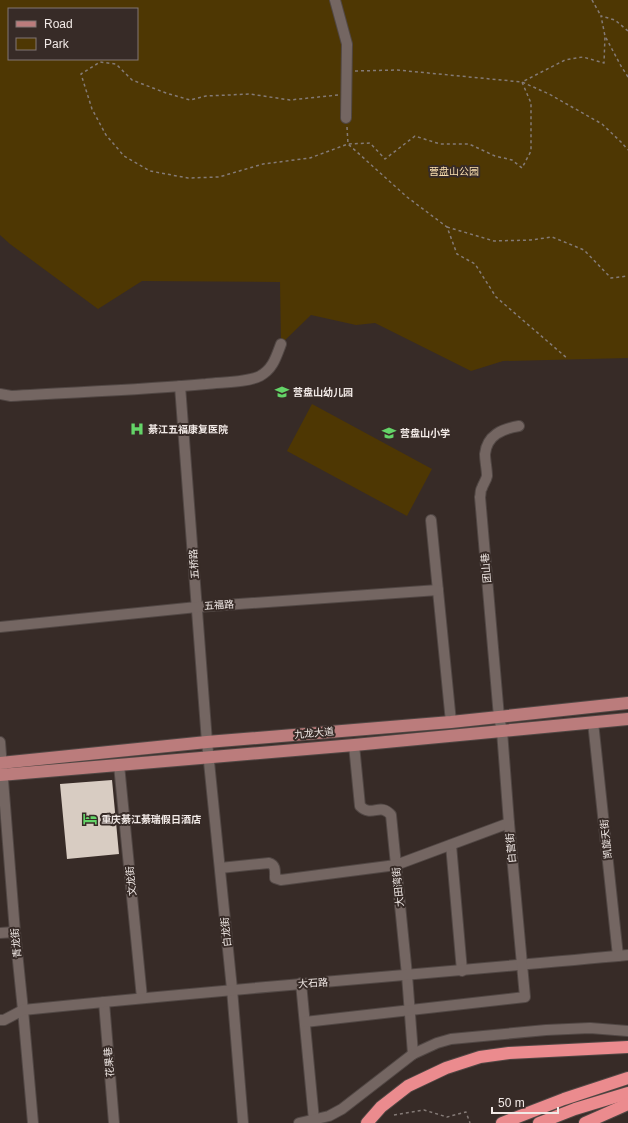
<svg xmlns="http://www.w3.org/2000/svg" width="628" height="1123" font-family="Helvetica,'Noto Sans SC',sans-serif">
<rect width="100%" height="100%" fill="#372b27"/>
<g fill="#4e3703" fill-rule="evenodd">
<path d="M0 0H628V358L503 361 471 371 375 323 356 325 311 315 281 344 280 282 142 281 98 309 10 244 0 235ZM9 9H137V59H9Z"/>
<path d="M312 404 432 469 407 516 287 451Z"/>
</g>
<path fill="#d8ccc2" d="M112 780 119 854 67 859 60 784Z"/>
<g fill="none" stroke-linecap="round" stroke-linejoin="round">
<defs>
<g id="street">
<path d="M335 0 347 44 346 118"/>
<path d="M180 386 207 742 232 989 243 1123"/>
<path d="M0 394 11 396C76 392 141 390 206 384 221 382 246 383 260 376 273 369 276 357 281 344"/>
<path d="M431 520 451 722"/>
<path d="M0 627 197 607 438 590"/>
<path d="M593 722 618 956"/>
<path d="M0 742 15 932 23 1010 33 1123"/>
<path d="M354 745 360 806C372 818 380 802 391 815L407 975 413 1054"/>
<path d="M119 765 142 998"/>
<path d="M451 845 462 971"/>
<path d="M220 868 269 863C276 865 275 871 275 878L281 880 396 865 509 823"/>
<path d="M0 933 15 932"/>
<path d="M301 983 314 1120"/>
<path d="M104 1002 114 1123"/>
<path d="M0 1020H4L23 1010C225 989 426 974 628 955"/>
<path d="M305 1022 525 997 509 823 502 731 499 717 480 497C481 494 480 490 482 488 483 484 486 481 487 476 487 469 485 461 485 454 487 435 502 429 519 426"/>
<path d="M299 1123 329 1116 342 1109 413 1054 437 1043 451 1039 546 1030 590 1028 628 1031"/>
</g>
<g id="primary">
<path d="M0 763 207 742 451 722 628 703"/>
<path d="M0 775 354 745 628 719"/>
</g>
<g id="highway">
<path d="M367 1123 381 1107 408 1086 446 1068 480 1057 509 1053 628 1047"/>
<path d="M502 1123 564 1099 628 1078"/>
<path d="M539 1123 575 1109 628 1093"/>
<path d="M585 1123 628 1104"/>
</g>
</defs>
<use href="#street" stroke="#514744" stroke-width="12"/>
<use href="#primary" stroke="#514744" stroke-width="14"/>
<use href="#highway" stroke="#514744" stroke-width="14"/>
<g stroke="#847a76" stroke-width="1.5" stroke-dasharray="3 3" stroke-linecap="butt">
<path d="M592 0 601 16"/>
<path d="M628 31 615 20 601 16 605 36 621 66 628 77"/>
<path d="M355 71 397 70 522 82 549 94 602 124 621 142 628 150"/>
<path d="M338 95 290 100 250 94 206 96 190 100 166 93 132 80 116 64 100 62 81 74 92 109 106 135 124 156 150 171 188 178 219 177 263 164 310 158 348 144 370 143 385 159 415 136 440 144H469L495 156 512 160 522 168 531 151V103L522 82 565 60 583 57 604 63 605 36"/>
<path d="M347 127 348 144 407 197 447 227 457 254 475 264 496 297 568 359"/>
<path d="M447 227 494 241 531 240 552 237 584 250 611 278 628 276"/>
<path d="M394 1115 424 1110 447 1117 466 1112 470 1123"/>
</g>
<use href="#street" stroke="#746662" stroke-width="10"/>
<use href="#primary" stroke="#bb7c7c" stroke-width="12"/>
<use href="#highway" stroke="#eb8b8e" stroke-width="12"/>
</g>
<defs>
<symbol id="school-bare" viewBox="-9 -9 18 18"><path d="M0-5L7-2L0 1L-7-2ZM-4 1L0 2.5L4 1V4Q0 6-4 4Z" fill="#64d468" stroke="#372b27" stroke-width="2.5" paint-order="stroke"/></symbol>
<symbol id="hospital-bare" viewBox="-9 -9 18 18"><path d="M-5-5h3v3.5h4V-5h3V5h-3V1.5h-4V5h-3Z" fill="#64d468" stroke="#372b27" stroke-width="2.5" paint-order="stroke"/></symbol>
<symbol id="hotel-bare" viewBox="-9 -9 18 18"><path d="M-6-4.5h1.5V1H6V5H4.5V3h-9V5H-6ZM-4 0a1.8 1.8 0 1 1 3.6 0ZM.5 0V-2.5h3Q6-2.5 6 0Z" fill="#64d468" stroke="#372b27" stroke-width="2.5" paint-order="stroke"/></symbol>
</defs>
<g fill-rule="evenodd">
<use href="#school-bare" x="272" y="382" width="20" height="20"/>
<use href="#hospital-bare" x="127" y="419" width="20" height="20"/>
<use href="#school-bare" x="379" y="423" width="20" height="20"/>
<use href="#hotel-bare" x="80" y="809" width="20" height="20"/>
</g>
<g text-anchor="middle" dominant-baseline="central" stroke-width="4" stroke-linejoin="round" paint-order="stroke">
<g font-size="10" fill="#fadfb0" stroke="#372b27">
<text x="454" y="171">营盘山公园</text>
</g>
<g font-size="10" font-weight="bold" fill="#f2eae7" stroke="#372b27" text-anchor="start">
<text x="293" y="392">营盘山幼儿园</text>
<text x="148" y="429">綦江五福康复医院</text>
<text x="400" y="433">营盘山小学</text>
<text x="101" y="819">重庆綦江綦瑞假日酒店</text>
</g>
<g font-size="10" fill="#f2eae7" stroke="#372b27">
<text transform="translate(194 564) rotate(-94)">五桥路</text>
<text transform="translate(486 568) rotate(-95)">团山巷</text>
<text transform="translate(219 605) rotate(-4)">五福路</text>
<text transform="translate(314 733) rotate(-5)">九龙大道</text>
<text transform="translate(606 839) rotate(-96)">凯旋天街</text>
<text transform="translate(511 848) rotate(-95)">白营街</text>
<text transform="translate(131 881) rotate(-96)">文龙街</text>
<text transform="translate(398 887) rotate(-96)">大田湾街</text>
<text transform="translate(226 932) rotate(-96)">白龙街</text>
<text transform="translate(16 943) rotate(-96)">青龙街</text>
<text transform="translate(313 983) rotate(-4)">大石路</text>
<text transform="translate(109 1062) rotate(-95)">花果巷</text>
</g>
</g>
<rect x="8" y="8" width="130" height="52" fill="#372b27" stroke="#827774"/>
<rect x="16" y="21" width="20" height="6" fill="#bb7c7c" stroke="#827774"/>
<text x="44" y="28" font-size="12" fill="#f2eae7">Road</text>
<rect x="16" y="38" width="20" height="12" fill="#4e3703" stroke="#827774"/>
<text x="44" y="48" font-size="12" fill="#f2eae7">Park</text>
<path d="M492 1107v6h66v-6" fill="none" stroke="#f2eae7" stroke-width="2"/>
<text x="498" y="1107" font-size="12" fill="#f2eae7" stroke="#372b27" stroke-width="3" paint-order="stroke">50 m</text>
</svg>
